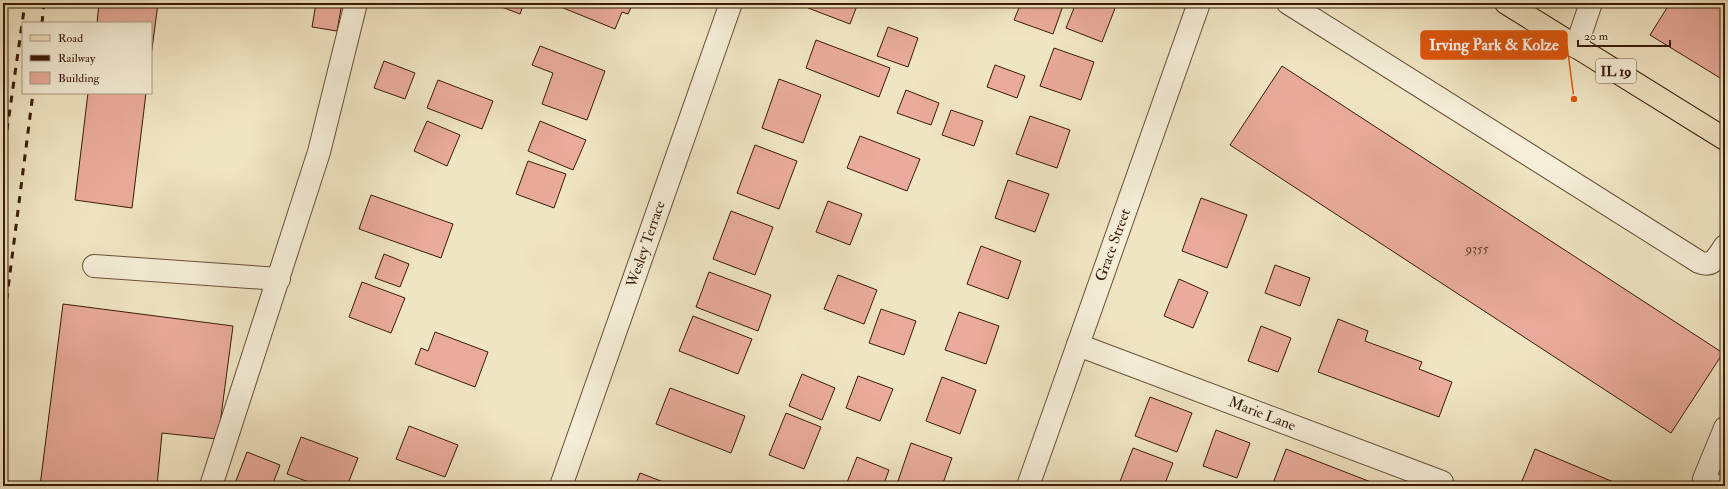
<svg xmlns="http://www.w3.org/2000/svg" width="1728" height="489" font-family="'IM FELL Double Pica',serif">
<rect width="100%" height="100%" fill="#f0e5c3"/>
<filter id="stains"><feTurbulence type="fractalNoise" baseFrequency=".005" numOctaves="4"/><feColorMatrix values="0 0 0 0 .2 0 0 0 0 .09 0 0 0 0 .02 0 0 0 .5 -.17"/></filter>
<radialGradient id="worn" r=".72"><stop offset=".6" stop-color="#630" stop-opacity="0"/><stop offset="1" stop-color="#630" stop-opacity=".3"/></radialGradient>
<g fill="#e9ab9b" stroke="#391b07">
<path d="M99 3H158L151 57V23H97Z"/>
<path d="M316 3H342L337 31 312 27Z"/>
<path d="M491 3H524L520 14Z"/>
<path d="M551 3H633L628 14 622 12 615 29Z"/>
<path d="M810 3H858L850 24 808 8Z"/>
<path d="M1021 3H1064L1053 34 1014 20Z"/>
<path d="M1076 3H1117L1102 42 1066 28Z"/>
<path d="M1670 3H1725V81L1650 35Z"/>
<path d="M888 27 918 38 908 67 877 56Z"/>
<path d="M816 40 890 68 879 97 806 68Z"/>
<path d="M540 46 605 71 587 120 542 104 553 73 532 65Z"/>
<path d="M1054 48 1094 62 1081 100 1040 86Z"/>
<path d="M384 61 415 73 405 99 374 88Z"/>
<path d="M995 65 1025 76 1017 98 987 87Z"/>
<path d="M1282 66 1723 353 1671 433 1230 145Z"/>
<path d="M779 79 821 95 803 143 762 128Z"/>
<path d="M438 80 493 101 482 129 427 108Z"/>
<path d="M906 90 939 103 931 125 897 113Z"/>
<path d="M88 93H146L132 208 75 200Z"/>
<path d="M951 110 983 121 974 146 942 135Z"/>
<path d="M1030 116 1070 130 1057 168 1016 154Z"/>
<path d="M427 121 460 135 447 166 414 151Z"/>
<path d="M540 121 586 140 573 170 528 151Z"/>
<path d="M860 136 920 159 907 191 847 168Z"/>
<path d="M755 145 797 161 779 209 737 193Z"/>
<path d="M528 161 566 174 554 208 516 194Z"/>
<path d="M1008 180 1049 194 1035 232 995 218Z"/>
<path d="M371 195 453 224 441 258 359 229Z"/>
<path d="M1201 198 1247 215 1227 268 1182 251Z"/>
<path d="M828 201 862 214 850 245 816 232Z"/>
<path d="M731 211 773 227 755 275 713 259Z"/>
<path d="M981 246 1021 261 1008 299 967 284Z"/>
<path d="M384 254 409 264 400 287 375 278Z"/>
<path d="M1275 265 1310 278 1300 306 1265 293Z"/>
<path d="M709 272 771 295 758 331 696 307Z"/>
<path d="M838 275 877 290 864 324 824 309Z"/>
<path d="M1179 279 1208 292 1193 328 1164 316Z"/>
<path d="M362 282 405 298 391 333 349 317Z"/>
<path d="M63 304 233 326 218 439 162 433 157 486H159H40Z"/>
<path d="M881 309 916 321 904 355 869 343Z"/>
<path d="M959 312 999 326 986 364 945 350Z"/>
<path d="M693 316 752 339 738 374 679 351Z"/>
<path d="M1338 319 1368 331 1365 341 1422 362 1419 369 1452 382 1439 417 1318 372Z"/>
<path d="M1261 326 1291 338 1278 372 1248 361Z"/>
<path d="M435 332 488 352 475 387 415 364 421 348 428 351Z"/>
<path d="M802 374 835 388 822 420 789 406Z"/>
<path d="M858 376 893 389 880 421 846 408Z"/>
<path d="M942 377 976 390 960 434 926 421Z"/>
<path d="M670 388 745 416 731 453 656 424Z"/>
<path d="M1150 397 1192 413 1177 452 1135 436Z"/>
<path d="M786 413 821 427 804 469 769 455Z"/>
<path d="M409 426 458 445 445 477 396 459Z"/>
<path d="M1216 430 1250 443 1237 478 1203 466Z"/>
<path d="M301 437 358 458 347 486H320L287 474Z"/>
<path d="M911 443 952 458 942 486H911L898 481Z"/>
<path d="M1133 448 1173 463 1164 486H1123L1119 484Z"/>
<path d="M1286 449 1376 484 1375 486H1272Z"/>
<path d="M1535 449 1623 486H1520Z"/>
<path d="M247 452 280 465 272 486H234Z"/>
<path d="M857 457 889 470 883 486 846 485Z"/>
<path d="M640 473 674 486H635Z"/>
</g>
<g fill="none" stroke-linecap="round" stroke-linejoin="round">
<defs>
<g id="minor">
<path d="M1288 3 1699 262C1713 268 1718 256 1725 246"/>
<path d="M1576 47 1591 3"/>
<path d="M94 266 279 279"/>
<path d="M1078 345 1442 482 1441 486"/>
<path d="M211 486 319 152 356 3"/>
<path d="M561 486 731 3"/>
<path d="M1028 486 1199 3"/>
<path d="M1716 486 1704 479 1725 428"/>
</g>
<path id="major" d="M1506 3 1725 139"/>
</defs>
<use href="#minor" stroke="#674e36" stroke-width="24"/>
<use href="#major" stroke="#391b07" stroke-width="24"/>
<use href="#minor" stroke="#f5eed8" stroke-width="22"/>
<use href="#major" stroke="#f0e5c3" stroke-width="22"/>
<g stroke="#391b07" stroke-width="3" stroke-dasharray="7 7" stroke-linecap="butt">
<path d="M42 23 44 3"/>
<path d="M3 158 25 3"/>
<path d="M3 328 33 93"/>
</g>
</g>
<g text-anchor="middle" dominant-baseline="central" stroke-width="3" stroke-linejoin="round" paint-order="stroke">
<g font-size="13" fill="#653f2c">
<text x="1477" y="249">9355</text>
</g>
<rect fill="#f5eed8" stroke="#715a46" stroke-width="1" x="1596" y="59" width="40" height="24" rx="3"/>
<g font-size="14" font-weight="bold" fill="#391b07">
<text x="1616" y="71">IL 19</text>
</g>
<g font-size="15" fill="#391b07" stroke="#f5eed8">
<text transform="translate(646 244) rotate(-71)">Wesley Terrace</text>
<text transform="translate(1113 245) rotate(-70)">Grace Street</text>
<text transform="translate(1262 414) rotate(21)">Marie Lane</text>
</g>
</g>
<path fill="none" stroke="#df560c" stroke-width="1.5" d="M1574 99L1567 45"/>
<circle fill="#df560c" stroke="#f5eed8" stroke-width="1.5" cx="1574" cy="99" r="4"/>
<rect fill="#df560c" stroke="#df560c" stroke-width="1.5" x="1421" y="31" width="146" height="28" rx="4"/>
<g font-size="16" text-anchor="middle" font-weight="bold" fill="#fff">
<text x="1494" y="50">Irving Park &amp; Kolze</text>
</g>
<rect width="1728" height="489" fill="none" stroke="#f0e5c3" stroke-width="16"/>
<rect x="4" y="4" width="1720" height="481" fill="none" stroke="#391b07" stroke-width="2"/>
<rect x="8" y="8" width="1712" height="473" fill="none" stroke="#391b07"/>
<rect x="22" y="22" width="130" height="72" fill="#f5eed8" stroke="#aa9a84"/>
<rect x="30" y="35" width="20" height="6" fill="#f0e5c3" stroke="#aa9a84"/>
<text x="58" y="42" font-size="12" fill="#391b07">Road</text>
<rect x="30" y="55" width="20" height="6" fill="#391b07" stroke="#aa9a84"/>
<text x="58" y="62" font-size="12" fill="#391b07">Railway</text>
<rect x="30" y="72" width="20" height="12" fill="#e9ab9b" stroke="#aa9a84"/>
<text x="58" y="82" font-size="12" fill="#391b07">Building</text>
<path d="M1578 40v6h92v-6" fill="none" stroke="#391b07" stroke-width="2"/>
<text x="1584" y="40" font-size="12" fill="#391b07" stroke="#f5eed8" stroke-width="3" paint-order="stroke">20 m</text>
<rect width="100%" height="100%" filter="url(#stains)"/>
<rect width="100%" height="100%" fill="url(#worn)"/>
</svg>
